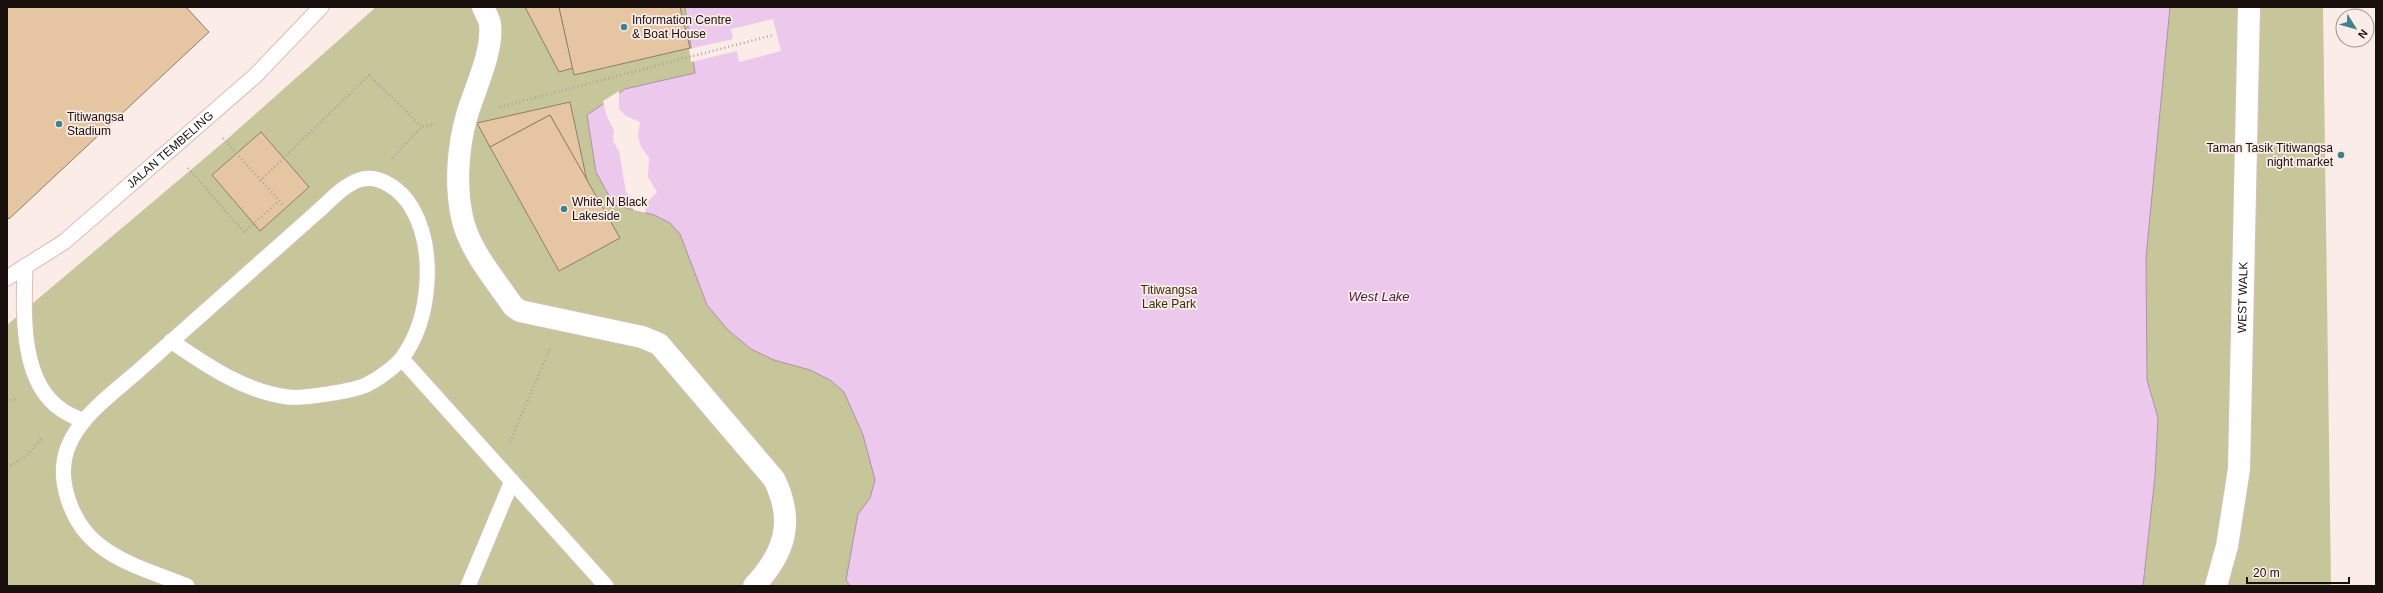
<svg xmlns="http://www.w3.org/2000/svg" width="2383" height="593" font-family="Helvetica,sans-serif">
<rect width="100%" height="100%" fill="#fcece8"/>
<path fill="#c7c59a" d="M376 7H2323L2331 586H7V325L225 141Z"/>
<path fill="#ecc9ec" stroke="#ad92a9" d="M685 7H2170L2146 258 2147 380 2158 418 2155 476 2143 586H850L846 580 858 514 870 498 875 480 863 435 844 392 830 380 810 370 774 360 751 349 728 330 707 305 680 234 670 223 654 215 614 205 596 172 587 115 625 89 695 73Z"/>
<g fill="#fcece8">
<path d="M773 19 781 51 739 62 737 51 691 62 689 49 733 39 731 29Z"/>
<path d="M619 91V109L626 116 640 122 638 136 641 147 649 158 648 177 657 192 647 203 645 213 633 210 632 199 626 192 619 151 613 141 614 130 607 117 603 101Z"/>
</g>
<g fill="#e6c6a2" stroke="#8c7e6e">
<path d="M7 7H186L209 32 9 219 7 216Z"/>
<path d="M525 7H559L573 68 559 72Z"/>
<path d="M559 7H680L690 48 574 75Z"/>
<path d="M570 102 587 181 550 115 490 147 477 123Z"/>
<path d="M550 115 620 238 559 271 490 147Z"/>
<path d="M261 132 309 187 260 231 212 175Z"/>
</g>
<g fill="none" stroke-linecap="round" stroke-linejoin="round">
<defs>
<g id="service">
<path d="M25 266C24 311 19 382 62 410 69 415 77 418 84 421"/>
<path id="s1" d="M7 278 64 242 255 76 321 7"/>
<path d="M171 341C206 365 245 392 288 397 301 399 356 391 368 384 378 379 395 367 402 358 431 319 436 250 412 208 402 191 380 173 359 180 342 186 329 202 316 213 283 242 251 271 218 300 191 324 164 348 137 372 113 393 80 416 68 447 55 480 72 524 99 545 124 565 158 574 187 586"/>
<path d="M402 359 606 586"/>
<path d="M468 586 512 481"/>
</g>
<g id="pedestrian">
<path d="M483 7C485 12 489 18 490 24 493 53 475 88 467 115 458 146 455 185 462 217 469 250 494 278 513 306L520 311 642 337 659 344 774 479C795 521 785 553 754 586"/>
<path id="s2" d="M2216 586 2227 546 2239 469 2249 7"/>
</g>
</defs>
<use href="#service" stroke="#d7bfb8" stroke-width="17"/>
<use href="#pedestrian" stroke="#d7bfb8" stroke-width="24"/>
<g stroke="#aea19d" stroke-width="2.5" stroke-dasharray="1 3" stroke-linecap="butt">
<path d="M500 107 773 35"/>
<path d="M223 138 284 206"/>
<path d="M392 158 422 127 435 124"/>
<path d="M188 168 244 232 279 201"/>
<path d="M260 181 369 75 422 127"/>
<path d="M7 401 18 399"/>
<path d="M510 442 550 348"/>
<path d="M7 468 26 456 42 438"/>
</g>
<use href="#service" stroke="#fff" stroke-width="15"/>
<use href="#pedestrian" stroke="#fff" stroke-width="22"/>
</g>
<g fill="#3d838e" stroke="#fcece8" stroke-width="1.5">
<circle cx="624" cy="27" r="4"/>
<circle cx="59" cy="124" r="4"/>
<circle cx="2341" cy="155" r="4"/>
<circle cx="564" cy="209" r="4"/>
</g>
<g text-anchor="middle" dominant-baseline="central" stroke-width="3.5" stroke-linejoin="round" paint-order="stroke">
<g font-size="12" fill="#19100e" stroke="#fcece8" text-anchor="start">
<text x="632" y="20">Information Centre<tspan x="632" dy="14">&amp; Boat House</tspan></text>
<text x="67" y="117">Titiwangsa<tspan x="67" dy="14">Stadium</tspan></text>
<text x="2333" y="148" text-anchor="end">Taman Tasik Titiwangsa<tspan x="2333" dy="14">night market</tspan></text>
<text x="572" y="202">White N Black<tspan x="572" dy="14">Lakeside</tspan></text>
</g>
<g font-size="12" fill="#19100e" stroke="#fcece8">
<text stroke="none"><textPath href="#s1" startOffset="208">JALAN TEMBELING</textPath></text>
<text stroke="none"><textPath href="#s2" startOffset="291">WEST WALK</textPath></text>
</g>
<g font-size="12" fill="#322f0a" stroke="#fcece8">
<text x="1169" y="290">Titiwangsa<tspan x="1169" dy="14">Lake Park</tspan></text>
</g>
<g font-size="13" font-style="italic" fill="#4b204c" stroke="#fcece8">
<text x="1379" y="296">West Lake</text>
</g>
</g>
<rect width="2383" height="593" fill="none" stroke="#19100e" stroke-width="16"/>
<g transform="translate(2355 28) rotate(127)"><circle r="19" fill="#fcece8" stroke="#a19491"/>
<path d="M0-3L7 15L0 10L-7 15Z" fill="#3d838e"/>
<text y="-6" font-size="11" font-weight="bold" text-anchor="middle" fill="#19100e">N</text>
</g>
<path d="M2247 577v6h102v-6" fill="none" stroke="#19100e" stroke-width="2"/>
<text x="2253" y="577" font-size="12" fill="#19100e" stroke="#fcece8" stroke-width="3" paint-order="stroke">20 m</text>
</svg>
